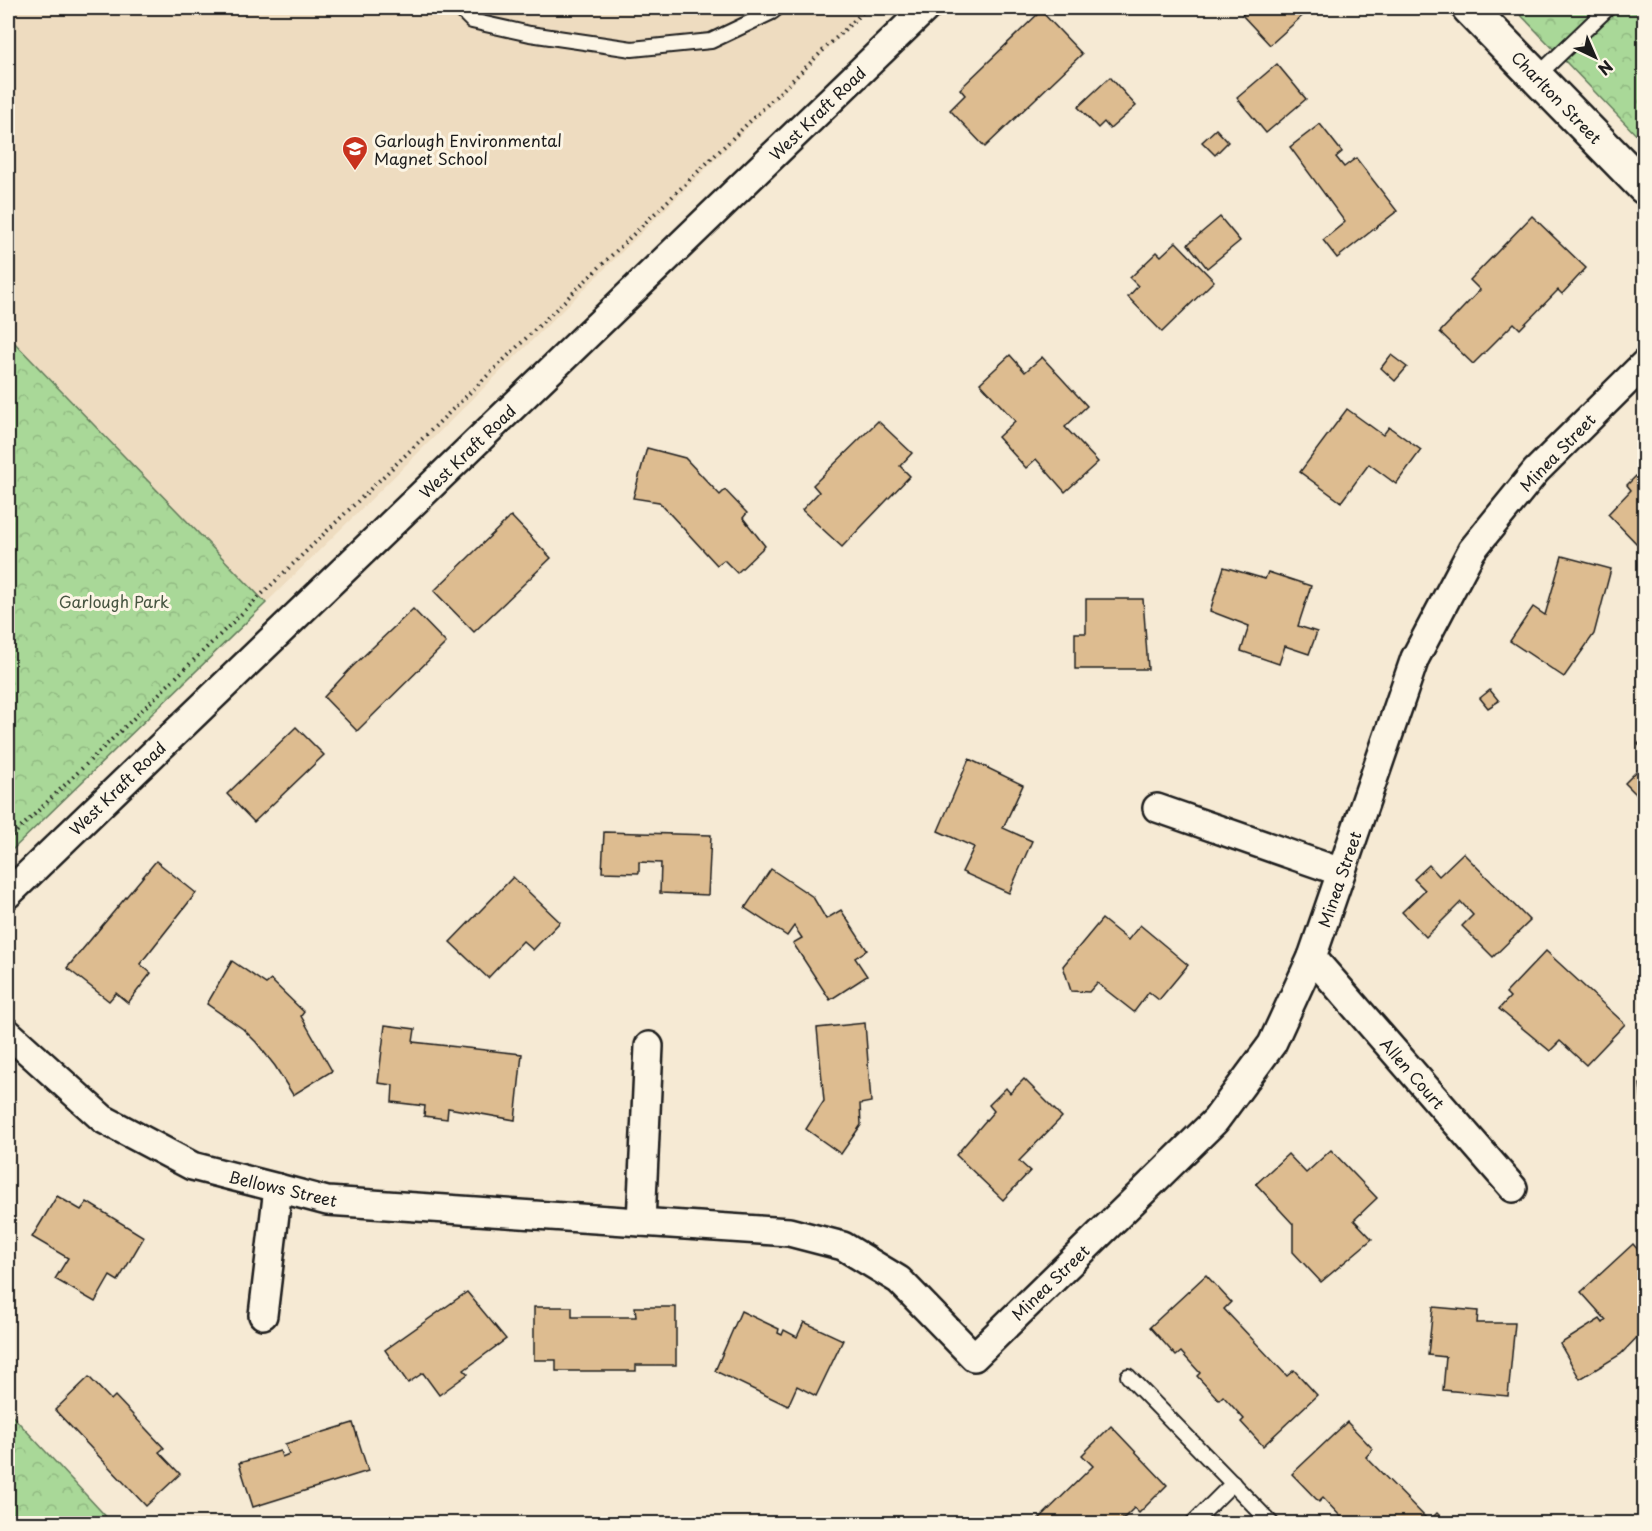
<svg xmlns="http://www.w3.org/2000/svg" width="1652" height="1531" font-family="'Playpen Sans',sans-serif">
<defs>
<pattern id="park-crowns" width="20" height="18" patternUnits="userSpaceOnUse" patternTransform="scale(1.5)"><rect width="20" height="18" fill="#a9d898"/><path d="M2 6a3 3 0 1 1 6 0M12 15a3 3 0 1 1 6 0" fill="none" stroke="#91b982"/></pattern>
</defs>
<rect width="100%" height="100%" fill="#f6ead4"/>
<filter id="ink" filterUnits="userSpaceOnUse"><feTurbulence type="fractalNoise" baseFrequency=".0167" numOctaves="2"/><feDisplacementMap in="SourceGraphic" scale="12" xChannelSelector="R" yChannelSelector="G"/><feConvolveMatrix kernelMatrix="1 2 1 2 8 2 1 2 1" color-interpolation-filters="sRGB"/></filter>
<g filter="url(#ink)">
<path fill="#eedcc0" d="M8 8H869L266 603 8 336Z"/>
<g fill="url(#park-crowns)" stroke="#627a5a" stroke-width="1.5">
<path d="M1514 8H1644V143Z"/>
<path d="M8 336 266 603 8 854Z"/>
<path d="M8 1411 112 1523H8Z"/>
</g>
<g fill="#ddbc90" stroke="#1c1c1c" stroke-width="1.5">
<path d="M1250 8H1311L1270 45 1242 15Z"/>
<path d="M1041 11 1082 54 985 147 950 110 965 95 960 89Z"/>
<path d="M1277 64 1306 99 1266 133 1237 98Z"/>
<path d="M1110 77 1136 106 1110 129 1104 122 1098 128 1078 107Z"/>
<path d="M1320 124 1342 152 1336 157 1344 167 1356 158 1397 211 1337 258 1323 240 1345 222 1290 147Z"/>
<path d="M1216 129 1228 142 1215 155 1202 142Z"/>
<path d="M1532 216 1586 268 1562 294 1558 290 1520 329 1514 323 1473 364 1440 332 1480 290 1470 280Z"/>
<path d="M1220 217 1240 241 1207 268 1188 244Z"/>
<path d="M1176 242 1214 281 1162 332 1128 297 1138 286 1130 278 1157 252 1161 256Z"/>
<path d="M1010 355 1025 372 1042 357 1087 406 1065 427 1098 462 1065 492 1036 459 1026 468 998 437 1015 421 980 383Z"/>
<path d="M1391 355 1407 367 1395 381 1381 368Z"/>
<path d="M1347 409 1383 435 1389 427 1421 450 1396 484 1369 464 1341 502 1300 472Z"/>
<path d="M878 421 912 453 900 466 910 476 842 547 802 510 819 492 813 485Z"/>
<path d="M647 448 685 458 720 495 725 490 747 513 743 518 765 546 737 573 724 560 717 565 659 502 633 498Z"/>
<path d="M1644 468V544L1641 548 1608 514 1631 490 1627 485Z"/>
<path d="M511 516 551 558 474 632 434 591Z"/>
<path d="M1562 556 1611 569 1594 634 1564 677 1510 641 1533 607 1545 615Z"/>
<path d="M1224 567 1265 579 1268 572 1311 586 1298 626 1317 632 1309 654 1285 646 1279 664 1241 651 1249 626 1210 611Z"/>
<path d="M1086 599H1143L1148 669H1075V633H1086Z"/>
<path d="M413 609 446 643 357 731 324 697 351 668Z"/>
<path d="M1490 690 1499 701 1488 708 1480 698Z"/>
<path d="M296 727 324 755 254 822 227 794Z"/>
<path d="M1644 738V751L1638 744Z"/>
<path d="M969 759 1023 785 1003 828 1032 841 1009 893 962 872 974 847 938 831Z"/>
<path d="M1644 764V802L1625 783Z"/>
<path d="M604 832 711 835 708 895 660 893 661 863 639 862V873L602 872Z"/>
<path d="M1463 853 1530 921 1493 957 1462 926 1473 915 1461 902 1426 937 1402 912 1425 890 1414 879 1429 865 1439 876Z"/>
<path d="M156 861 196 893 140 964 151 973 128 1003 116 993 109 1001 67 968Z"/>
<path d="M771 869 813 897 826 919 841 910 867 950 855 958 867 976 830 1000 793 943 802 938 794 926 787 936 745 908Z"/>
<path d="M513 877 560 922 533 950 523 941 488 978 450 942Z"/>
<path d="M1102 919 1128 940 1140 925 1188 965 1159 1000 1149 992 1134 1012 1097 983 1089 992 1071 991 1063 966Z"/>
<path d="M1546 951 1625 1024 1586 1065 1560 1041 1550 1051 1499 1009 1510 997 1506 993Z"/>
<path d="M232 961 266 984 271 980 304 1012 301 1016 332 1071 293 1095 275 1066 256 1042 243 1029 207 1004Z"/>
<path d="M865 1023 871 1102 860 1104 861 1125 841 1154 806 1129 824 1101 817 1028Z"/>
<path d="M385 1025 415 1029 413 1042 522 1054 515 1120 448 1108 447 1119 424 1116 425 1106 392 1102 393 1085 378 1083Z"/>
<path d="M1024 1079 1062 1117 1019 1161 1030 1171 1003 1200 956 1155 994 1111 989 1105 1006 1088 1010 1093Z"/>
<path d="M1644 1083V1119L1640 1084Z"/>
<path d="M1644 1138V1164L1641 1139Z"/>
<path d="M1331 1150 1377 1198 1354 1220 1372 1239 1321 1282 1293 1252V1224L1256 1184 1288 1154 1306 1173Z"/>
<path d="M57 1196 81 1210 87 1202 144 1237 118 1281 110 1276 95 1302 55 1279 68 1258 32 1237Z"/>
<path d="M1633 1244 1644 1257V1330L1621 1354 1580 1379 1560 1344 1600 1319 1603 1323 1606 1320 1581 1292Z"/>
<path d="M1206 1275 1231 1302 1224 1309 1287 1376 1294 1370 1317 1395 1263 1446 1241 1422 1244 1419 1223 1396 1219 1400 1197 1376 1200 1373 1181 1352 1176 1356 1150 1327Z"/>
<path d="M467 1292 506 1339 464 1370 468 1374 439 1395 423 1373 408 1383 385 1350Z"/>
<path d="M534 1307H572V1317H636L635 1307H676V1365H636V1371H556V1360H534Z"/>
<path d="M1433 1307 1478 1311 1477 1323H1515L1508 1396 1443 1390 1446 1357 1428 1355Z"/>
<path d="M741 1311 779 1329 778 1333 782 1335 784 1330 797 1337 804 1322 843 1340 816 1396 797 1386 788 1406 715 1371Z"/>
<path d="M89 1377 111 1400 115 1396 164 1448 159 1452 180 1474 146 1506 55 1410Z"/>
<path d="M1347 1422 1373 1449 1366 1457 1429 1521 1437 1513 1448 1524H1339L1338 1522 1342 1518 1323 1498 1319 1502 1292 1474Z"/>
<path d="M353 1423 368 1471 253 1507 239 1463 280 1451 282 1457 289 1454 285 1444Z"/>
<path d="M1111 1426 1167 1485 1139 1513 1134 1508 1118 1524H1034L1093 1466 1082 1455Z"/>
</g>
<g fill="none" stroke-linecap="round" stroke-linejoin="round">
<defs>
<g id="lane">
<path d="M459 8 472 21 530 34 632 49 711 41 772 12 777 8"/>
<path d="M1536 77 1608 8"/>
<path d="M1128 1376 1272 1524"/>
<path d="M1192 1524 1233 1483"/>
</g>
<g id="street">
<path d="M1157 808 1341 872"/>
<path d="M8 894 926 8"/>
<path d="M1312 957 1513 1188"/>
<path d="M8 1033 103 1119 192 1166 278 1188 327 1201 789 1232 843 1246 899 1280 974 1357 1215 1121 1272 1044 1312 957 1415 658 1472 550 1536 471 1644 364"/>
<path d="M641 1222 649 1046"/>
<path d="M263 1315 278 1188"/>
</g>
<path id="secondary" d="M1469 8 1644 187"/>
</defs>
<use href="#lane" stroke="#1c1c1c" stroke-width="18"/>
<use href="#street" stroke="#1c1c1c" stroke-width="32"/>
<use href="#secondary" stroke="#1c1c1c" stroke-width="38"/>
<path stroke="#1c1c1c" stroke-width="4" stroke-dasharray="1.5 4.5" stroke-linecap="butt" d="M8 840 867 8"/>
<use href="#lane" stroke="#fcf5e5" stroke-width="14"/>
<use href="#street" stroke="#fcf5e5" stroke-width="27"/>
<use href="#secondary" stroke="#fcf5e5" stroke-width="33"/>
</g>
</g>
<defs>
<symbol id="school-pin" viewBox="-11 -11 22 30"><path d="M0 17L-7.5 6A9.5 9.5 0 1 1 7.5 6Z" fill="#c8321e" stroke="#fcf5e5"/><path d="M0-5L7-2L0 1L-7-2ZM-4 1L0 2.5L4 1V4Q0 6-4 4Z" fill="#fff"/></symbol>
</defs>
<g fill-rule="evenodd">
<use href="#school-pin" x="340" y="134" width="30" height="40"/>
</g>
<g text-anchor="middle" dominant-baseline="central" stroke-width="6" stroke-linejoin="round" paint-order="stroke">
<g font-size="16" fill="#1c1c1c" stroke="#fcf5e5">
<text transform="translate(1557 97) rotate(46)">Charlton Street</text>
<text transform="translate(817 113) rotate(-44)">West Kraft Road</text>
<text transform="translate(467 451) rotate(-44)">West Kraft Road</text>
<text transform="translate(1557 452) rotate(-46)">Minea Street</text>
<text transform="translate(117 788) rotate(-44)">West Kraft Road</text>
<text transform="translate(1339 879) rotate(-71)">Minea Street</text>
<text transform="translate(1413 1073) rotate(49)">Allen Court</text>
<text transform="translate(283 1188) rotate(13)">Bellows Street</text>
<text transform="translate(1050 1282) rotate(-44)">Minea Street</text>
</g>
<g font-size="16" fill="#1c1c1c" stroke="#fcf5e5" text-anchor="start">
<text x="374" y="140">Garlough Environmental<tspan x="374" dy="18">Magnet School</tspan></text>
</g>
<g font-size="16" fill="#465441" stroke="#fcf5e5">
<text x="114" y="601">Garlough Park</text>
</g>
</g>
<rect width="1652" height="1531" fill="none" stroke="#fcf5e5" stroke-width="30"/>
<rect x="15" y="15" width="1622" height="1501" fill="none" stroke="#1c1c1c" stroke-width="2" filter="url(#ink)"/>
<g transform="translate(1595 57) rotate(136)" stroke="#fcf5e5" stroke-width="4.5" paint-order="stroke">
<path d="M0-4.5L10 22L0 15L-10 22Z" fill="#1c1c1c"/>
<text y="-9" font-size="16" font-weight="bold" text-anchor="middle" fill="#1c1c1c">N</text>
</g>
</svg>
